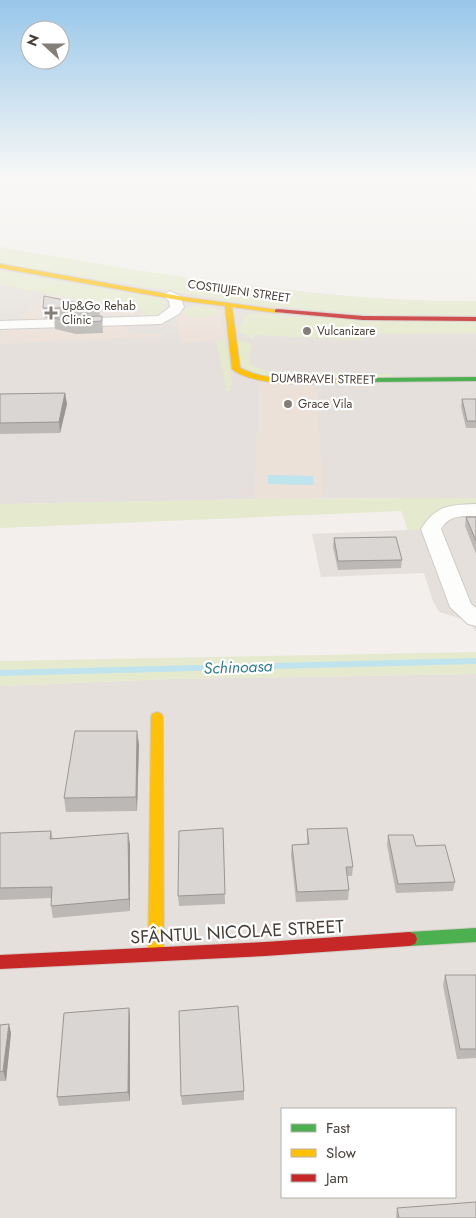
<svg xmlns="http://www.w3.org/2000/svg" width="476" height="1218" font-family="Jost,sans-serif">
<rect width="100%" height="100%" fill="#f2efec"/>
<g fill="#e5e0db" fill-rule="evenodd">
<path d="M0 247 195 280 365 298 413 301H476V632L469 621 439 612 433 601 424 573 321 577 312 534 408 530 397 498 254 499 0 504Z"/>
<path d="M476 674V1218H0V686L170 679ZM282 1109H455V1197H282Z"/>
</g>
<g fill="#ece1d9">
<path d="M48 294 149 312 139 316 14 321Z"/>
<path d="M182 312 197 317H209L221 312 225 340 181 343 175 315Z"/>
<path d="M157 323 166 336 0 344 2 329Z"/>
<path d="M259 382 316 383 323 498 254 499Z"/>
</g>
<path fill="#e5e0de" d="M226 386V391H258L254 499 0 504V397Z"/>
<g fill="#e5eace">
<path d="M0 247C158 274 316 302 476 301V315H376L250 304 0 263Z"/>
<path d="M0 271 165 299C169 316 152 316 139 316L148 312 0 285Z"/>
<path d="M199 306 214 308 221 312C209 318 192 321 182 312L186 308Z"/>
<path d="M250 313 291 317 476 322V333L363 334 362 340 255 335 253 339 239 332C240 324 242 316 250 313Z"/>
<path d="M225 340 232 382 230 391H225L226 386 216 341Z"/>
<path d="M237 340 252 344 249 364 266 371 391 374 392 377C366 377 261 383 245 369 238 363 238 349 237 340Z"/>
<path d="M476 498V507L446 508 429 516 421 530H408L402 511 0 528V504L254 499Z"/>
<path d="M476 652V674L170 679 0 686V661Z"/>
</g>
<path fill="#e4e0dd" d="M157 323 164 333 131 334 125 325Z"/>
<path fill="#c0e4ed" d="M268 475 313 476 314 485 268 484Z"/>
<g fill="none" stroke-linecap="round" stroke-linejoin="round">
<path fill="#c0e4ed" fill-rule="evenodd" d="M476 658V664L0 676V670Z"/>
<defs>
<g id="street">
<path d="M170 291 180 296 184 307 179 314 161 324 0 329V321L158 316 170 307 169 301 163 295Z"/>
<path d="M476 504V516C461 516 449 515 441 529L471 604 476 608V626L468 624 450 607 421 529C436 505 449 505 476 504Z"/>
</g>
<g id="fast">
<path d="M476 377V381L370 382 366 380 370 378Z"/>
<path d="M476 928V942L409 946 403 944 401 939 403 934 409 932Z"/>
</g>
<g id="slow">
<path d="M0 264 184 297 279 310V312L277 313 232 307 240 368C275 386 331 378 370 378L374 380 370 382C338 383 256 390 232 369L225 306 184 301 0 268Z"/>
<path d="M157 712 162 714 163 717 164 954 162 959 156 961 150 959 148 954 151 717 152 714Z"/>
</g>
<g id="jam">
<path d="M277 309 363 316 476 317V321L363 320 275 312V310Z"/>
<path d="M409 932 415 934 417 939 415 944 409 946 265 956 0 969V955L265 942Z"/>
</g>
</defs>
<use href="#street" stroke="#cecbc8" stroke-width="2"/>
<use href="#fast" stroke="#d2ccc5" stroke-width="2"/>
<use href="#slow" stroke="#d2ccc5" stroke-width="2"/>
<use href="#jam" stroke="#d2ccc5" stroke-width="2"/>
<use href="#street" fill="#fdfdfc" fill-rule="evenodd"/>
<use href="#fast" fill="#4caf50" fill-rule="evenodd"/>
<use href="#slow" fill="#ffc107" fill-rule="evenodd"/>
<use href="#jam" fill="#c62828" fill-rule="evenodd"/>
</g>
<g fill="#bbb8b5">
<path d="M99 307 100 316 45 318 43 308Z"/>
<path d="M102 316 103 333 76 334 55 329 54 318Z"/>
<path d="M65 393 67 404 60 433 0 434V394Z"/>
<path d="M462 399H476V428H466L461 407Z"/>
<path d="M466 517H476V554L465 526Z"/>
<path d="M334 538 402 560 401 568 338 570 333 547Z"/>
<path d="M139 744 137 811 66 812 64 798Z"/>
<path d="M223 828 225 904 179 906 178 896Z"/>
<path d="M307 829 353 867 352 876H347L349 890 348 900 296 902 291 855 292 845 307 844Z"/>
<path d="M51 831 53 839 128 833 130 845V911L53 918 51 906V898L0 900V833Z"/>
<path d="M388 835 416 846 455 882 453 891 396 893 387 845Z"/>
<path d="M445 975H476V1058L457 1059 443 985Z"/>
<path d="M129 1008 130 1017V1101L59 1106 57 1097Z"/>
<path d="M0 1025 11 1033 6 1081H0Z"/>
<path d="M244 1091V1100L182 1105 181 1096Z"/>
<path d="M397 1208 476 1218H396Z"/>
</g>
<g fill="#999694">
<path d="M65 393 67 404 60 433 59 422Z"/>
<path d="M137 731 139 744 137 811 136 797Z"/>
<path d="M128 833 130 845V911L129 899Z"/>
<path d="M129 1008 130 1017V1101L128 1092Z"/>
<path d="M9 1024 11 1033 6 1081 3 1071Z"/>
</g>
<g fill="#dad6d3" stroke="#999694">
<path d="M44 296 99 307 43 308Z"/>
<path d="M102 316V321L75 323 54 318Z"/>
<path d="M65 393 59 422 0 423V394Z"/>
<path d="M462 399H476V421H467Z"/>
<path d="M466 517H476V541Z"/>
<path d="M396 537 402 560 338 561 334 538Z"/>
<path d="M75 731H137L136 797 64 798Z"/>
<path d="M223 828 225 894 178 896 179 831Z"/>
<path d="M347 828 353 867H346L349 890 297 892 292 845 309 844 307 829Z"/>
<path d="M51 831 50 839 128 833 129 899 51 906 52 887 0 888V833Z"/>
<path d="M388 835H413L416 846 445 845 455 882 398 884Z"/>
<path d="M445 975H476V1049H460Z"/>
<path d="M238 1006 244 1091 181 1096 179 1011Z"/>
<path d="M129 1008 128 1092 57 1097 64 1013Z"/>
<path d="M9 1024 3 1071 0 1072V1025Z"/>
<path d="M476 1202V1218H399L397 1208Z"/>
</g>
<linearGradient id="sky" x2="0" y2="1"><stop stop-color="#98c7ea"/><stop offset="0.51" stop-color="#f9f8f6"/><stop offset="1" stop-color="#f9f8f6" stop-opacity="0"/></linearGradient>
<rect width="476" height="350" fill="url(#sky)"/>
<g fill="#847d78" stroke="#fff" stroke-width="2">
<path d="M48.5 305.5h5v5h5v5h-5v5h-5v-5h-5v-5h5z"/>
<circle cx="307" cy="331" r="5"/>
<circle cx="288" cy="404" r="5"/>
</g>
<g text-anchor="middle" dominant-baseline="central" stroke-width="4.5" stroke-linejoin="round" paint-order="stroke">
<g font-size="12" fill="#483f39" stroke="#fff">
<text transform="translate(239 291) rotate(8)">COSTIUJENI STREET</text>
<text transform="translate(323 379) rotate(1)">DUMBRAVEI STREET</text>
</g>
<g font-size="12" fill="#483f39" stroke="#fff" text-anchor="start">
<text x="62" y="306">Up&amp;Go Rehab<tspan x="62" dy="14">Clinic</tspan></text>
<text x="317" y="331">Vulcanizare</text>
<text x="298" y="404">Grace Vila</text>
</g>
<g font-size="16" font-style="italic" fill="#2f7b8f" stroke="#fff">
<text transform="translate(238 667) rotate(-2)">Schinoasa</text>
</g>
<g font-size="18" fill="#483f39" stroke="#fff">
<text transform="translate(237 932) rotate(-3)">SFÂNTUL NICOLAE STREET</text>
</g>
</g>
<rect x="281" y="1108" width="175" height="90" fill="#ffffff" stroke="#b6b2b0"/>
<rect x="291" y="1124" width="25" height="8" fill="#4caf50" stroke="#b6b2b0"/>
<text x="326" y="1133" font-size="15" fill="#483f39">Fast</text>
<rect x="291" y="1149" width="25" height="8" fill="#ffc107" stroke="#b6b2b0"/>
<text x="326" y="1158" font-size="15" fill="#483f39">Slow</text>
<rect x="291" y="1174" width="25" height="8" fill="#c62828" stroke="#b6b2b0"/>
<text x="326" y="1183" font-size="15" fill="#483f39">Jam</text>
<g transform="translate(45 45) rotate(291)"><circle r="24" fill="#ffffff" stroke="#b6b2b0"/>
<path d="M0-4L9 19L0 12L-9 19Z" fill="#847d78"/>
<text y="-8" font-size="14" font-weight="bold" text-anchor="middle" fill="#483f39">N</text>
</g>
</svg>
